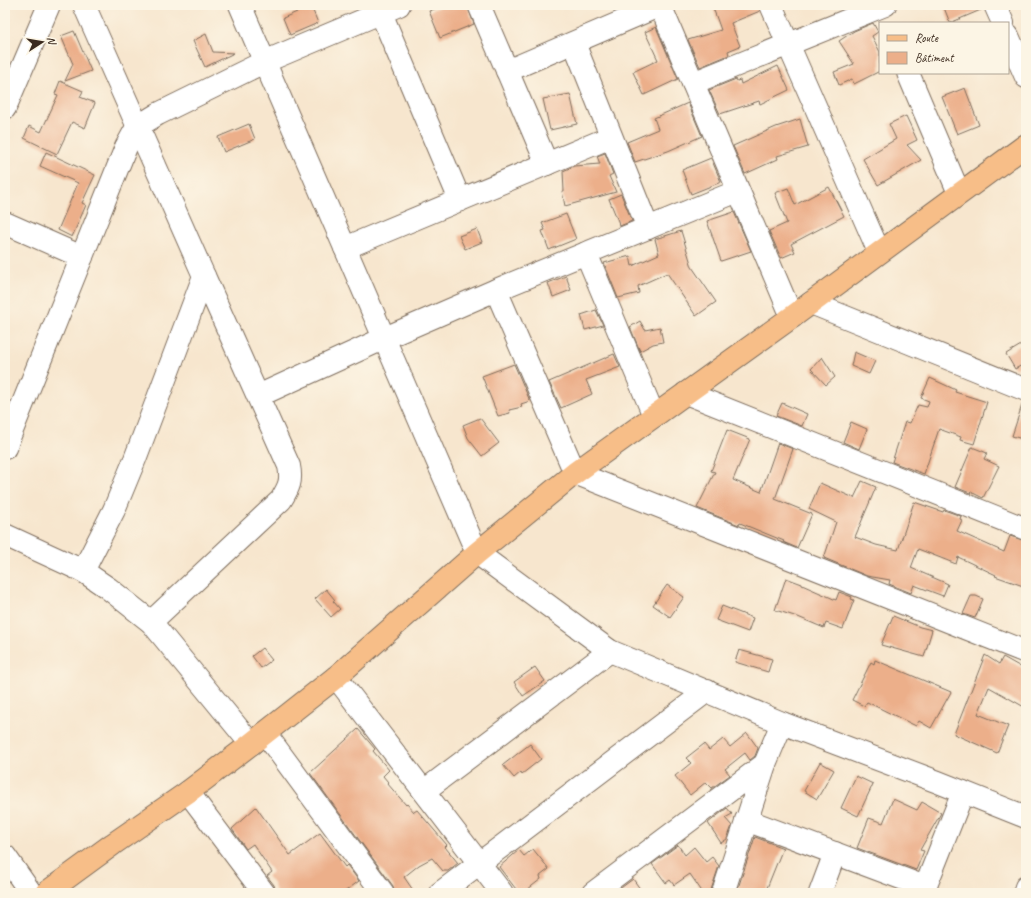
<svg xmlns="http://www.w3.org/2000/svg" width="1031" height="898" font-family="Caveat,sans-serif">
<rect width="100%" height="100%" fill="#fcf5e5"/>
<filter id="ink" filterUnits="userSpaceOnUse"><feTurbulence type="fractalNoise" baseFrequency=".025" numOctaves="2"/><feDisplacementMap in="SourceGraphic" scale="8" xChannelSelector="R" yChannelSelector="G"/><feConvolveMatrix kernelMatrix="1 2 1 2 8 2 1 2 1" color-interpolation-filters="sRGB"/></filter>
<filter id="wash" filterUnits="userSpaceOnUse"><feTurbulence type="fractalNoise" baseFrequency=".012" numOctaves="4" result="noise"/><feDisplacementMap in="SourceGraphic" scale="16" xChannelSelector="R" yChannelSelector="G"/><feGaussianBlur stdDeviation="0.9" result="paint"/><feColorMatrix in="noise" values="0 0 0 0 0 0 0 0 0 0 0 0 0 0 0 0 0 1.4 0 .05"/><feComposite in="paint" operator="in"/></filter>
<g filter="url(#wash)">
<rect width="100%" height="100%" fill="#f7e6ce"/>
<g id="blocks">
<g fill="#ecaf8a">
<path d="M445 5H467L474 24 440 38 429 11Z"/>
<path d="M712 5H759L760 11 731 23 740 46 728 51 729 55 700 67 688 40 721 30Z"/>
<path d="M943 5H983V9L950 23Z"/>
<path d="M311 6 318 23 290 35 283 18Z"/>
<path d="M873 23 878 32 872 36 880 52V71L854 84 852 79 839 85 834 72 854 64 839 41 854 31Z"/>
<path d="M656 27 678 79 644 95 633 72 658 60 645 32Z"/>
<path d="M74 31 91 71 65 81 73 64 61 36Z"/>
<path d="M206 34 213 52 234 53 205 67 193 41Z"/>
<path d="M778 66 789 90 760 104 759 101 720 114 709 90 736 79 737 81 740 80 741 84Z"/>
<path d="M60 81 83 91 80 97 95 103 85 128 72 122 57 154 24 138 29 126 41 132 58 95 55 94Z"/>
<path d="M965 88 979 125 957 134 942 97Z"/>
<path d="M570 94 577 124 550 130 543 99Z"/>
<path d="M688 103 702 136 668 151 635 162 627 142 658 129 654 118Z"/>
<path d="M906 116 917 140 907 145 921 160 878 185 863 159 896 139 889 124Z"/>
<path d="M800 119 808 147 777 156 778 159 745 174 733 146 776 127Z"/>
<path d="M249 124 255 139 224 152 218 137Z"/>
<path d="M46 152 95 175 82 203 86 205 72 237 58 230 78 183 40 166Z"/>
<path d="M605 153 613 174 609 176 616 192 565 206 562 191H564L563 171 574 166 600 164 597 156Z"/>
<path d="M711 158 721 182 691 194 682 170Z"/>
<path d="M829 187 844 216 791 244 795 252 781 258 769 231 787 223 775 193 788 188 795 205Z"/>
<path d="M621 194 632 221 620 226 609 199Z"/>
<path d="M734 212 751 251 721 261 707 221Z"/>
<path d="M566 214 576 239 549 250 542 231 545 230 542 223Z"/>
<path d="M477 229 482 242 465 249 459 236Z"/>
<path d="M681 231 692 267 716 302 696 316 667 273 638 286 639 293 618 298 604 263 630 256 632 266 659 254 655 239Z"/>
<path d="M566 276 571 290 553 297 548 283Z"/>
<path d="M596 310 603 325 585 330 581 315Z"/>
<path d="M640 321 645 330 660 327 663 342 653 344 640 351 630 327Z"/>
<path d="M1026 342V363L1015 369 1006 354Z"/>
<path d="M854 352 875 361 869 374 851 366Z"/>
<path d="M614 354 620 367 586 380 592 394 561 408 549 382Z"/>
<path d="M822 357 835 377 826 385 811 369Z"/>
<path d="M514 364 530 401 521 404 522 407 509 410 510 413 498 416 482 376Z"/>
<path d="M930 378 956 390 955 392 987 402 974 444 960 440 961 437 939 429 924 474 892 462 905 422 910 423 918 405 927 407 929 401 921 398Z"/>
<path d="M1023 402H1026V440L1012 436Z"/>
<path d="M782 403 807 414 802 426 776 416Z"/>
<path d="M480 418 499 443 482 456 468 438 463 425Z"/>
<path d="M851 422 867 429 859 449 843 442Z"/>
<path d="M727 430 750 439 733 480 761 492 778 443 793 449 775 499 812 514 797 548 783 542 784 541 740 523 739 525 697 508 715 472 711 471Z"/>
<path d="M972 447 987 453 984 459 999 466 983 498 971 492 970 493 955 487Z"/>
<path d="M862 481 876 487 855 537 876 545 898 550 914 502 943 512 944 510 961 516 960 519 962 520 957 531 1004 552 1010 536 1026 541V587L995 576 996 575 958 557 956 564 918 549 911 568 948 584 943 596 914 585 911 593 889 584 890 580 867 576 824 558 836 522 809 509 820 483 854 498Z"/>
<path d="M786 578 802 584V585L836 600 839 592 852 597 851 599 854 600 843 629 826 623 824 628 798 617 775 610Z"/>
<path d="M667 585 684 597 670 617 653 605Z"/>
<path d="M326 589 335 600 333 601 340 609 331 617 315 599Z"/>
<path d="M971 596H976L983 599 975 618 963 614Z"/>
<path d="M722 606 753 618 748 632 716 620Z"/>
<path d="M893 616 920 627 932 630 924 657 881 645Z"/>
<path d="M262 648 272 660 261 668 252 656Z"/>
<path d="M739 650 772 659 768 672 735 662Z"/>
<path d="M985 655 999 664 1003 657 1026 670V708L989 687 978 714 1008 726 997 753 954 734Z"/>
<path d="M875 660 951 692 931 728 919 721 916 726 867 702 864 706 852 700 871 662 874 664Z"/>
<path d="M535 667 545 681 523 696 514 682Z"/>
<path d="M358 729 375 749 373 751 389 770 383 776 388 782 387 783 406 805 407 804 414 812 417 810 447 845 445 847 458 863 448 871H443L432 858 419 865 404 877 415 893H395L393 886 310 773Z"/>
<path d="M747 733 758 748 755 756 750 760 745 753 725 769 730 775 712 788 706 782 690 795 675 776 691 763 686 758 704 744 709 750 723 739 730 747Z"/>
<path d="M530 744 541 759 522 774 521 772 514 778 503 765Z"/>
<path d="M820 762 834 770 817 799 804 791Z"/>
<path d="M856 776 873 784 858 816 841 808Z"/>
<path d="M893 799 917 810 922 802 941 813 920 850 924 851 916 870 857 848 869 818 883 823Z"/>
<path d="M256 807 290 855 320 833 345 867 347 865 359 881 343 893H276L274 885 267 876 272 872 253 844 246 849 232 829Z"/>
<path d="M727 808 732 814 725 818 732 826 727 839 721 843 708 823Z"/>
<path d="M755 837 783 848 765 893H742L737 891Z"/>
<path d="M678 845 685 855 694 847 706 862 712 857 719 866 711 890 707 893H703L690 874 674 885 670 880 666 883 652 864Z"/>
<path d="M533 849 549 869 540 876 541 879 523 893H519L499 867 519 850 524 856Z"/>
<path d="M633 879 643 893H614Z"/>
</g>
</g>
</g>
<g filter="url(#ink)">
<use href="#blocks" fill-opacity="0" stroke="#7d6c5c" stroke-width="1"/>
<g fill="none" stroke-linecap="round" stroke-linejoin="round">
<defs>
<g id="minor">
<path d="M240 5 477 553 610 651 782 723 938 782 1026 817"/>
<path d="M479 5 547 164"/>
<path d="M660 5 792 317"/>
<path d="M771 5 879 252"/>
<path d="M995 5 1003 23"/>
<path d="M381 13 460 200"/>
<path d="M1008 36 1026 77"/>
<path d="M574 43 648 228"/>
<path d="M507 71 661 5"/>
<path d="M908 73 959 193"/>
<path d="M693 83 885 5"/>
<path d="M5 108 49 5"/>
<path d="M5 223 82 257"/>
<path d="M345 248 611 137"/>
<path d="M586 253 654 416"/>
<path d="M496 290 575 473 1026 652"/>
<path d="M811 303 1026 390"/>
<path d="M686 393 1026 529"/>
<path d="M258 396 385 338 496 290 738 191"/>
<path d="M5 448 126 147 137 127 158 114 264 62 399 5"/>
<path d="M5 535 83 571 108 588 151 622 251 744"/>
<path d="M83 571 114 510 135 459 204 276 84 5"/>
<path d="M151 622 281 500C289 487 292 481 289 466L204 276"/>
<path d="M336 677 502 893"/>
<path d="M265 733 383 893"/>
<path d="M424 791 610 651"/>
<path d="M188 792 264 893"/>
<path d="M746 820 925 887"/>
<path d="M5 856 31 893"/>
<path d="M440 893 707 691"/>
<path d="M593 893 765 764 782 723"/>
<path d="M723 893 765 764"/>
<path d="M820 893 835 853"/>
<path d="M923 893 963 792"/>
<path d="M1024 893 1026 887"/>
</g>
<path id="major" d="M46 893 113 844 188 792 251 744 336 677 477 553 575 473 792 317 1026 145"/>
</defs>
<use href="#minor" stroke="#7d6c5c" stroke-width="24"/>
<use href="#major" stroke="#7d6c5c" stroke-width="24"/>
<use href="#minor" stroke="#fff" stroke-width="22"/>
<use href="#major" stroke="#f7be88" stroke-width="22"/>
</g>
</g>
<rect width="1031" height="898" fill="none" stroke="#fcf5e5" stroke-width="20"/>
<rect x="879" y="22" width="130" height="52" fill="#fcf5e5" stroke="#afa495"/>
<rect x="887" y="35" width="20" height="6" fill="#f7be88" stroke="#afa495"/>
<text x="915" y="42" font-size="12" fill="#3b2a1e">Route</text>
<rect x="887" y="52" width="20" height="12" fill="#ecaf8a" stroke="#afa495"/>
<text x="915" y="62" font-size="12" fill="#3b2a1e">Bâtiment</text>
<g transform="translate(42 42) rotate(78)" stroke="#fcf5e5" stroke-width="3" paint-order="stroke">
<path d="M0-3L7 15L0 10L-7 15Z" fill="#3b2a1e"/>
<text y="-6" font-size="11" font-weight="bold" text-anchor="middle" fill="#3b2a1e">N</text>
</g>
</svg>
